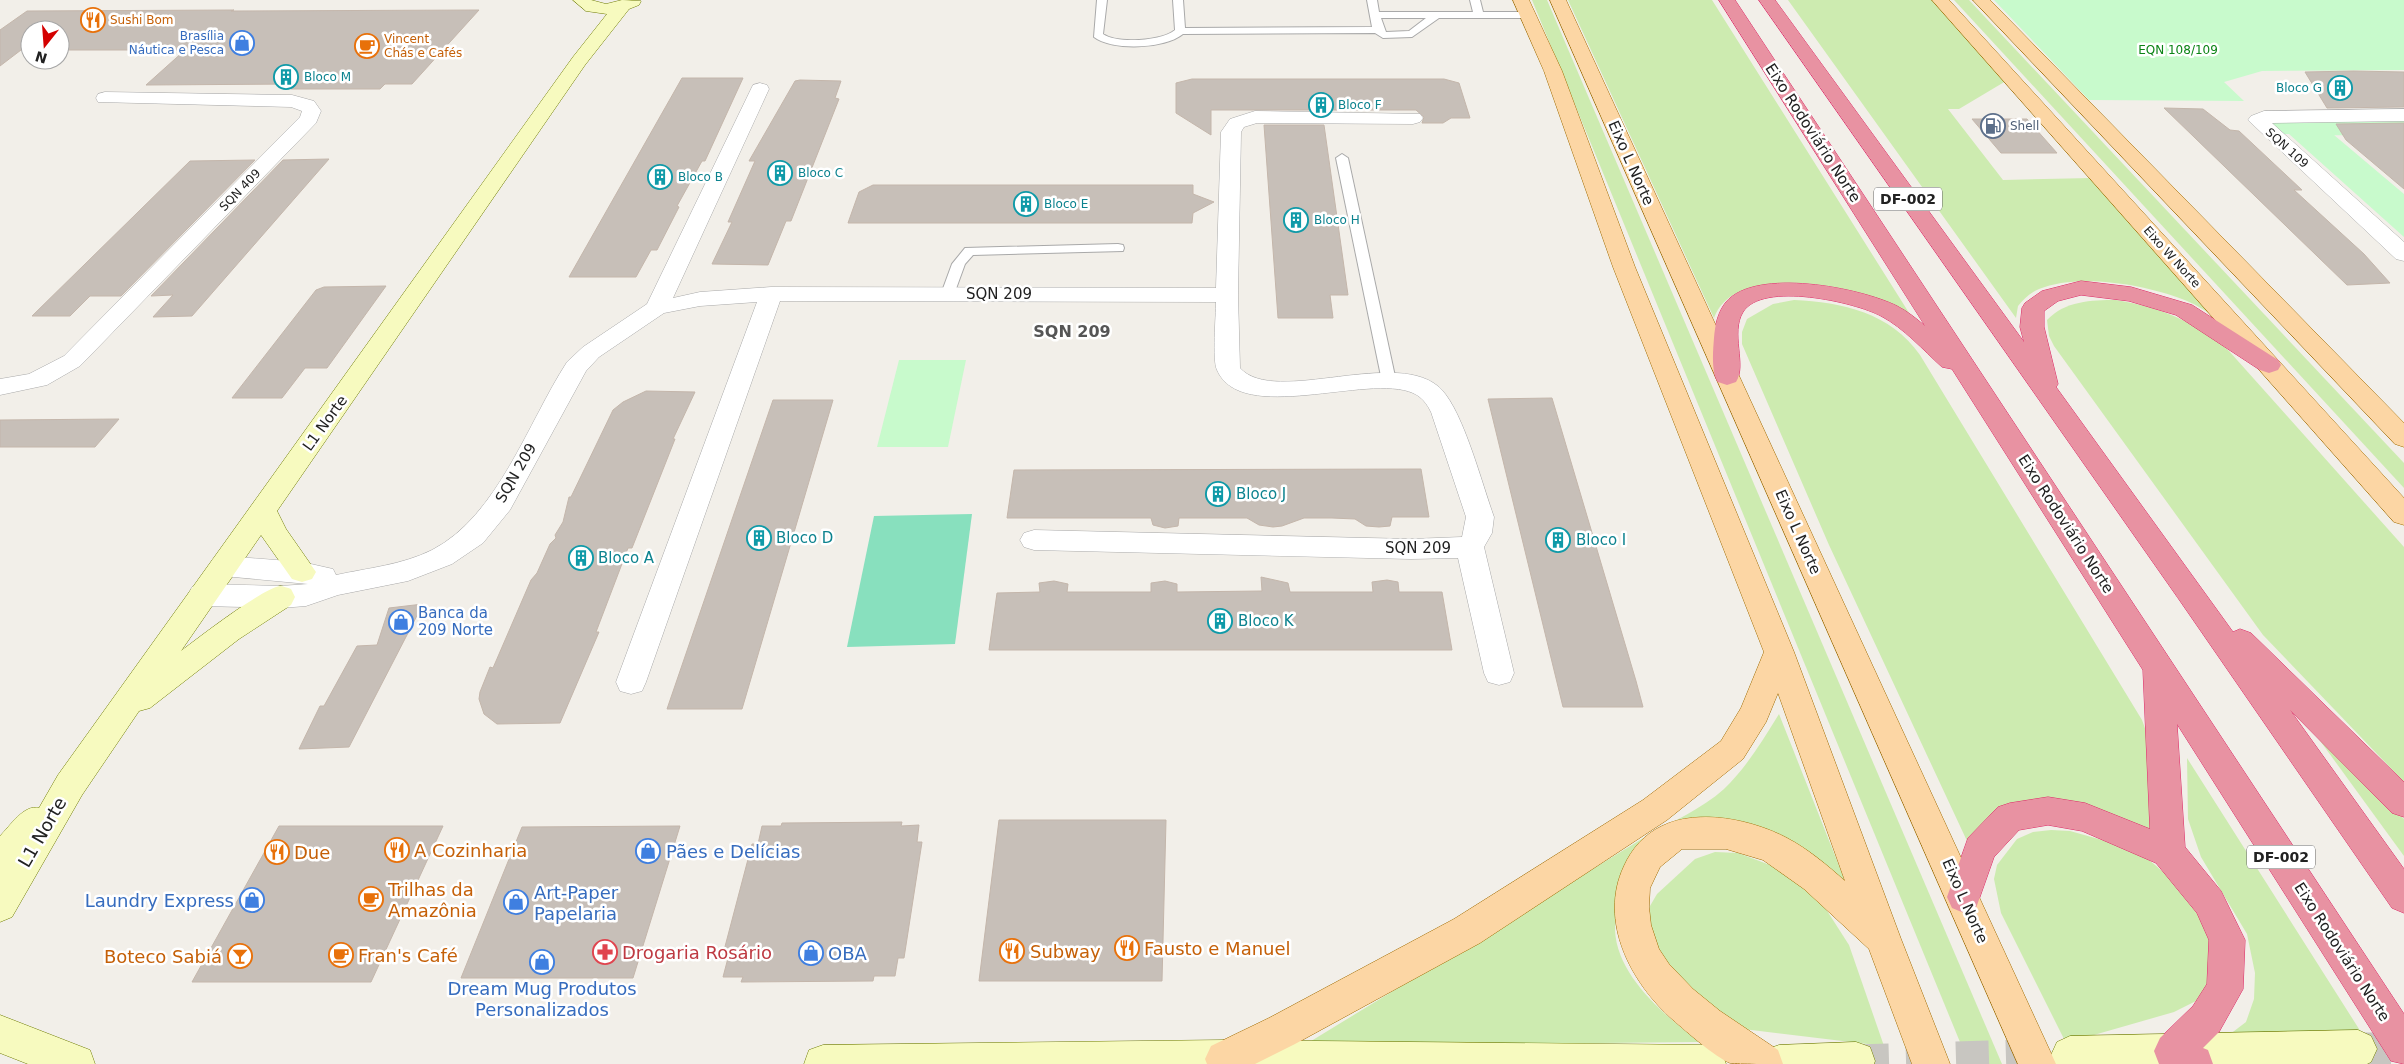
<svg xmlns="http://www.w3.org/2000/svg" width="2404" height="1064" font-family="'DejaVu Sans',sans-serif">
<rect width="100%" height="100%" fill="#f2efe9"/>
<g fill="#cdebb0">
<path d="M1532 0H1547L2002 1064H1969Z"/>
<path d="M1568 0H1712L1911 316C1896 309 1881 300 1865 295 1827 282 1732 268 1714 318Z"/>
<path d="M1788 0H1933L2006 81 1959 109H1948L2003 180 2091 178 2216 317C2205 311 2194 303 2182 299 2144 284 2077 273 2039 289 2030 293 2024 299 2018 306L2016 318Z"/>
<path d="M1954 0H1969L2404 463V488Z"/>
<path d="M1794 300C1842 302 1891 313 1920 355L2142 720 2146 731 2151 834 1997 811 1987 818 1967 841 1829 545 1742 344V332L1747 319 1773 304Z"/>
<path d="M2116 300C2159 307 2197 322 2229 351L2404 547V782L2263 635 2054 346 2049 336 2047 320C2065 301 2091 300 2116 300Z"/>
<path d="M2294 705 2404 819V856Z"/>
<path d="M1779 714 1847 886 1698 825 1619 888C1618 902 1615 916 1615 930 1617 977 1666 1016 1699 1042L1303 1046 1645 837C1671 822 1702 809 1724 789 1746 768 1763 740 1779 714Z"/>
<path d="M2187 758 2366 1040 2221 1041 2246 1022 2254 999 2255 973 2247 934 2201 857 2188 819Z"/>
<path d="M2051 830 2070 831 2120 845 2148 859 2168 876 2209 928 2217 969 2198 1000 2174 1012 2066 1043 2001 913 1994 879 1997 865 2017 839 2033 832Z"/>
<path d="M1715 852 1738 853 1770 865 1800 881 1824 906 1849 945 1884 1046 1743 1029 1722 1020 1666 968 1649 924 1650 906 1657 894 1695 859Z"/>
</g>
<g fill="#c8facc">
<path d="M1994 0H2404V70L2262 71 2224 82 2244 101 2089 100Z"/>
<path d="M2254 114H2404V136L2330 135H2334L2404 194V237L2289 134H2276Z"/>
<path d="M899 360H966L948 447H877Z"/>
</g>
<path fill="#88e0be" d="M972 514 955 644 847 647 874 516Z"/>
<g fill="#c7bfb8" stroke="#c4b6ab">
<path d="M234 10 231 11 479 10 412 84H385L380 89H291L295 84 146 85 185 50H60V30H30V50H21L0 66V30L27 11Z"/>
<path d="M2354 71 2404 72V107L2327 108 2305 72Z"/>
<path d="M682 78H743L705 161H702L677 206 679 207 657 250H651L636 277H569Z"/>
<path d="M1192 79H1444L1459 83 1470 118H1451L1443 123H1422L1424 117 1416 110H1211V135L1176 113V83Z"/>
<path d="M800 80 841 81 835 98 839 99 791 221H786L768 265 712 264 732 222H728L755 161H749L795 81Z"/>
<path d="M2164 108 2203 109 2230 130 2239 131 2302 190H2294L2364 254 2390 283 2347 285Z"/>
<path d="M1972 119H2027L2057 153H2001Z"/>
<path d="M2404 123V189L2346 140 2336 124Z"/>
<path d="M1264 125H1324L1348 295H1330L1333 318H1278Z"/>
<path d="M329 159 192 316 153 317 173 295 151 296 283 160Z"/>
<path d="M255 160 121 296H90L70 316H32L190 161Z"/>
<path d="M873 185H1193V194L1214 202 1193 213 1192 223H848L859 192Z"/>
<path d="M386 286 327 368H305L282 398H232L316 290 324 287Z"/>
<path d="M646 391 695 392 673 439H675L632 548H628L596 632H599L560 723 497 724 484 714 479 699 480 692 490 667 493 668 531 580 537 573 550 544 556 538 555 535 563 522 569 497H571L613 410 623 402Z"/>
<path d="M1552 398 1636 681 1643 707H1563L1488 399Z"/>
<path d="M773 400H833L742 709H667Z"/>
<path d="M119 419 95 447H0V420Z"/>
<path d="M1421 469 1429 517H1392L1390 526 1379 527 1366 526 1355 519 1332 518H1304L1282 526 1273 527 1259 525 1247 518H1179L1178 526 1165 528 1153 525 1151 518H1007L1014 470Z"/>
<path d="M1261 577 1288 583 1290 592H1373L1372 582 1387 580 1398 582 1399 592H1442L1452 650H989L997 593 1040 592 1039 583 1054 581 1068 584 1067 592H1151V583L1165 581 1177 584V592L1262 591Z"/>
<path d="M423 604 349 747 299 749 320 706H324L357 646 377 645 389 608Z"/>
<path d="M999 820H1166L1162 981H979Z"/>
<path d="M902 822 901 826 919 825 917 842H922L904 958H898L895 976H874L873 981 741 982 743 977H723L728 958H722L752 844H758L762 826H781L782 823Z"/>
<path d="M279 826H443L371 982H192Z"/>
<path d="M680 826 633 978H461L522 827Z"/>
</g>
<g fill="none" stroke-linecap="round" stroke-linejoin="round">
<g stroke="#c8c6c1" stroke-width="33" stroke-dasharray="33 17" stroke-linecap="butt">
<path d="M2358 1049H2404"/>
<path d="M1856 1061 2051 1055"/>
</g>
<defs>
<g id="lane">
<path d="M1097 0H1107L1103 34C1117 44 1162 41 1175 30L1173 0H1183L1185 28 1372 27 1367 0H1377L1379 12H1473L1470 0H1480L1483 12H1527L1532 15 1527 18H1439L1412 37 1383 38 1375 33 1183 34C1165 49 1112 51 1094 37ZM1381 18H1426L1409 31 1386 32Z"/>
<path d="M1342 154 1348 158 1396 381 1389 386 1382 381 1336 158Z"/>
<path d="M1118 244 1123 245 1124 248 1123 251 973 255 965 264 953 297 948 298 941 294 952 264 965 248Z"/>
</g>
<g id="street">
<path d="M760 83 767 85 769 89 673 298 700 292 771 287 1216 288 1221 132 1230 119 1255 111 1420 114 1423 118 1420 122 1413 124 1257 123 1244 127 1241 132 1238 295 1240 368C1275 407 1400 345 1442 390 1464 414 1482 484 1494 517L1492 533 1484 547 1514 673 1510 682 1499 685 1488 682 1484 673 1458 558 1411 559 1034 550 1024 547 1020 540 1024 533 1034 530 1411 539 1462 537 1466 517 1431 412C1427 404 1422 397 1413 393 1368 373 1241 426 1217 370 1212 360 1216 316 1216 302L780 301 646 682 642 691 631 694 620 691 616 682 757 302 700 306 664 313 599 357 586 371 510 510 483 543 452 564 408 581 338 595 306 606 281 608 202 606 192 603 188 595 192 587 202 584 281 586 308 584 223 576 213 573 209 566 213 559 223 556 302 562 333 569 336 575C368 568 402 565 432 550 498 516 528 422 567 362L583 347 647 304 751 89 753 85Z"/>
<path d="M105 92 292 95 314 101 321 111 316 123 80 366 47 385 0 395V379L29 374 64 356 300 117 302 111 291 107 98 102 96 98 98 94Z"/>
<path d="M2404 109V121L2272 123 2404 242V261L2396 259 2248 120 2251 116 2264 111Z"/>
</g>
<g id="secondary">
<path d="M573 0H591L606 4 622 0 641 1 639 5 629 9 585 65 277 511 286 529 316 572 312 579 302 582 292 579 261 535 181 651C198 638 263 588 280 586 283 586 288 588 291 589L295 597 291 605 239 639 150 708 139 711 82 795 12 917 0 922V836C10 826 24 804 39 808L58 775 573 57 607 14 586 11Z"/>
<path d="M0 1015 90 1050 95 1064H28L0 1053Z"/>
<path d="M2358 1030 2371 1036 2377 1049 2371 1062 2367 1064H2055L2051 1055 2057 1042 2070 1036Z"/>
<path d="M1224 1040 1707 1045 1721 1050 1726 1064H804L809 1050 823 1045Z"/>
<path d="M1856 1042 1870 1047 1875 1061 1874 1064H1760L1765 1050 1779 1045Z"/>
</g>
<g id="primary">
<path d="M1513 0H1529L1562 71 1635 267 1794 652 1901 939 1950 1064H1912L1869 949 1804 889 1763 860 1726 849H1682L1660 867 1650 888 1649 907 1651 925 1659 949 1669 964 1693 989 1720 1011 1778 1050 1783 1064C1772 1064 1739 1064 1730 1063 1715 1057 1687 1032 1673 1020 1631 983 1598 921 1624 866 1632 848 1645 834 1662 826 1699 808 1753 820 1787 838 1808 849 1827 865 1845 881L1778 693 1766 722 1743 759 1667 820 1480 943 1295 1044 1255 1064H1207L1205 1059 1211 1046 1269 1018 1454 919 1643 800 1721 741 1741 708 1764 652 1613 267 1544 71Z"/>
<path d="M1550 0H1566L2056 1064H2018Z"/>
<path d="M1932 0H1949L2404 498V525L2394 522Z"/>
<path d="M1973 0H1990L2404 423V447L2395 444Z"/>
</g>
<g id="highway">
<path d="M1719 0H1735L2404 1014V1064L2391 1061 2177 724 2185 847 2221 891 2245 940 2243 989 2219 1032 2203 1048 2208 1050 2213 1064H2159L2154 1051 2160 1038 2193 1006 2207 984 2209 940 2197 913 2156 863 2082 831 2048 825 2019 830 1994 857 1976 908 1964 913 1952 908 1947 897 1968 838 1998 807 2010 803 2048 797 2085 803 2150 829 2143 670 1952 369 1942 367C1923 350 1904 328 1881 316 1855 302 1762 281 1743 312 1730 333 1747 365 1736 382L1727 385 1718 382C1711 372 1713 351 1714 338 1715 325 1718 312 1726 302 1756 267 1861 288 1897 306 1907 311 1917 319 1925 326Z"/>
<path d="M1759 0H1775L2024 342 2020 327 2022 308 2025 303 2042 291 2081 281 2131 287 2192 305 2278 360 2281 365 2278 370 2269 373 2260 370 2176 315 2129 301 2081 295 2058 301 2044 311V327L2058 384 2056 387 2233 632 2240 629 2251 633 2404 782V817L2392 813 2290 710 2404 869V913L2392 908 2178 598Z"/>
</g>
</defs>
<use href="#lane" stroke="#a9a9a9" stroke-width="2"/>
<use href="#street" stroke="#a9a9a9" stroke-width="1"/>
<use href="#secondary" stroke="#707d05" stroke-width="1"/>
<use href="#primary" stroke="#a06b00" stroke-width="1"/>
<use href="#highway" stroke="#dc2a67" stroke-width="1"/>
<use href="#lane" fill="#fff" fill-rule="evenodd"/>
<use href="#street" fill="#fff" fill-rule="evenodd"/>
<use href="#secondary" fill="#f7fabf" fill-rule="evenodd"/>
<use href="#primary" fill="#fcd6a4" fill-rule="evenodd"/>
<use href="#highway" fill="#e892a2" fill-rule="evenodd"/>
</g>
<defs>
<symbol id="restaurant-ring" viewBox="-11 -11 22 22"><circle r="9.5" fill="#fff" stroke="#e8710a" stroke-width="1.5"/><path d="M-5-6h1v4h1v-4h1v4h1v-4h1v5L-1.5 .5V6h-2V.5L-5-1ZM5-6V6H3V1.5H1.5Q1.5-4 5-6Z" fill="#e8710a"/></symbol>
<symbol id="shop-ring" viewBox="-11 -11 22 22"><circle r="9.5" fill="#fff" stroke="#3f7fe0" stroke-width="1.5"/><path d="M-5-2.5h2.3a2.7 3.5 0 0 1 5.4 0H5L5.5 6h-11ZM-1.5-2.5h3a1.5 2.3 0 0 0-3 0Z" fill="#3f7fe0"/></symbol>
<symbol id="cafe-ring" viewBox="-11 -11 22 22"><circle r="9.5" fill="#fff" stroke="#e8710a" stroke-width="1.5"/><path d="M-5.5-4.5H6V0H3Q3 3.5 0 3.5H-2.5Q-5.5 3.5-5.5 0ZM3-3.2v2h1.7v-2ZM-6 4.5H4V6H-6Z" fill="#e8710a"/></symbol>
<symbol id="building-ring" viewBox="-11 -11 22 22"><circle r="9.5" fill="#fff" stroke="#0f9aa8" stroke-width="1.5"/><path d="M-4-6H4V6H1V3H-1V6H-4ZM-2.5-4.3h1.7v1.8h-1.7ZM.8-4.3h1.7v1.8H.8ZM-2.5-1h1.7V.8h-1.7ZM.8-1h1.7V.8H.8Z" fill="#0f9aa8"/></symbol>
<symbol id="fuel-ring" viewBox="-11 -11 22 22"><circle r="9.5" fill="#fff" stroke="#5c6f8a" stroke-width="1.5"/><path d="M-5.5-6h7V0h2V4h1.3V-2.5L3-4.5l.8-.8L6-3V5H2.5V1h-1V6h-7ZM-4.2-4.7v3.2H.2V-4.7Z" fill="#5c6f8a"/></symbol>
<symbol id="pharmacy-ring" viewBox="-11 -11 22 22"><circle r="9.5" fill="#fff" stroke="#e0444e" stroke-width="1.5"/><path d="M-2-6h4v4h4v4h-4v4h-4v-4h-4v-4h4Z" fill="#e0444e"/></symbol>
<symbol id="bar-ring" viewBox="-11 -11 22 22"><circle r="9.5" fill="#fff" stroke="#e8710a" stroke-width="1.5"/><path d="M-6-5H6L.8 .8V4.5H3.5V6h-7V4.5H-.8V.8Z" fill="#e8710a"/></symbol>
</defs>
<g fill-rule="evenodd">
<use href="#restaurant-ring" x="79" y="6" width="28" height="28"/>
<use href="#shop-ring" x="228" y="29" width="28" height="28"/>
<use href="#cafe-ring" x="353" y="32" width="28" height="28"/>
<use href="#building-ring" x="272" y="63" width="28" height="28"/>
<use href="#building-ring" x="2326" y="74" width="28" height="28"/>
<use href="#building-ring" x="1307" y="91" width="28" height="28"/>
<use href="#fuel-ring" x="1979" y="112" width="28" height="28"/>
<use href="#building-ring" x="766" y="159" width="28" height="28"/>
<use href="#building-ring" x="646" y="163" width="28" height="28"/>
<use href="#building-ring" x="1012" y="190" width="28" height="28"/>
<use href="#building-ring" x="1282" y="206" width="28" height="28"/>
<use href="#building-ring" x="1204" y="480" width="28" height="28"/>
<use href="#building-ring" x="745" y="524" width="28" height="28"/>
<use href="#building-ring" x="1544" y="526" width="28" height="28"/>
<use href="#building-ring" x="567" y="544" width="28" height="28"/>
<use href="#building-ring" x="1206" y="607" width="28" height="28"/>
<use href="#shop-ring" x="387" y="608" width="28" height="28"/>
<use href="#restaurant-ring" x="383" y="836" width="28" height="28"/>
<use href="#shop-ring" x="634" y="837" width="28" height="28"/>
<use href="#restaurant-ring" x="263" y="838" width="28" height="28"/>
<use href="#cafe-ring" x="357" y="885" width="28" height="28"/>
<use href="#shop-ring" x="238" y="886" width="28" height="28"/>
<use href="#shop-ring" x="502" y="888" width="28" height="28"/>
<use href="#restaurant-ring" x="1113" y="934" width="28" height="28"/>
<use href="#restaurant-ring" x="998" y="937" width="28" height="28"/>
<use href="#pharmacy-ring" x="591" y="938" width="28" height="28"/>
<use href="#shop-ring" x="797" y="939" width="28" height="28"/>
<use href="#cafe-ring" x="327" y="941" width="28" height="28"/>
<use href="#bar-ring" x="226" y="942" width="28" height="28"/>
<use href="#shop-ring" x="528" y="948" width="28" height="28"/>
</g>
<g text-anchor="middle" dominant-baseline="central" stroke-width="5" stroke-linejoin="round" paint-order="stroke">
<g font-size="12" fill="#c56008" stroke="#fff" text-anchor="start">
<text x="110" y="20">Sushi Bom</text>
<text x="384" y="39">Vincent<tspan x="384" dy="14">Chás e Cafés</tspan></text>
</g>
<g font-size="12" fill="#366cbe" stroke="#fff" text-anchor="end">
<text x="224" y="36">Brasília<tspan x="224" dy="14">Náutica e Pesca</tspan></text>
</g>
<g font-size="12" fill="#0c8416" stroke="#fff">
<text x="2178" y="50">EQN 108/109</text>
</g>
<g font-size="12" fill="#0d838f" stroke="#fff" text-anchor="start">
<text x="304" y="77">Bloco M</text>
<text x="2322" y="88" text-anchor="end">Bloco G</text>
<text x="1338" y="105">Bloco F</text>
<text x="798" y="173">Bloco C</text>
<text x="678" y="177">Bloco B</text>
<text x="1044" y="204">Bloco E</text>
<text x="1314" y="220">Bloco H</text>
</g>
<g font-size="12" fill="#4e5e75" stroke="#fff" text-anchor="start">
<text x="2010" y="126">Shell</text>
</g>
<g font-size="12" fill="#222" stroke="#fff">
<text transform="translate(2287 148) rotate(42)">SQN 109</text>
<text transform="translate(240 190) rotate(-46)">SQN 409</text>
<text transform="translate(2172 257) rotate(48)">Eixo W Norte</text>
</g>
<g fill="#fff" stroke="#646464" stroke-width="1">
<rect x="1874" y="187.5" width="68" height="23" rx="4"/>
<rect x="2247" y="845.5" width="68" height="23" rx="4"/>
</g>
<g font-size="14" font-weight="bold" fill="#222">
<text x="1908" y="199">DF-002</text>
<text x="2281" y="857">DF-002</text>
</g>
<g font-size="15" fill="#222" stroke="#fff">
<text transform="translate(1813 133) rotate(57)">Eixo Rodoviário Norte</text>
<text transform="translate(1631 163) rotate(66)">Eixo L Norte</text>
<text x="999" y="294">SQN 209</text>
<text transform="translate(325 423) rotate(-54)">L1 Norte</text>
<text transform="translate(516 473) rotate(-60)">SQN 209</text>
<text transform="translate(2066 524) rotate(57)">Eixo Rodoviário Norte</text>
<text transform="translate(1798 532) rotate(66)">Eixo L Norte</text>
<text x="1418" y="548">SQN 209</text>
<text transform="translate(1965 901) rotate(66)">Eixo L Norte</text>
<text transform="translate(2342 952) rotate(57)">Eixo Rodoviário Norte</text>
</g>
<g font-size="15" fill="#0d838f" stroke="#fff" text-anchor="start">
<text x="1236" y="494">Bloco J</text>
<text x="776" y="538">Bloco D</text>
<text x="1576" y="540">Bloco I</text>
<text x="598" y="558">Bloco A</text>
<text x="1238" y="621">Bloco K</text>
</g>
<g font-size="15" fill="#366cbe" stroke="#fff" text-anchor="start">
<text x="418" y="613">Banca da<tspan x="418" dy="17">209 Norte</tspan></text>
</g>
<g font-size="16" font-weight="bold" fill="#555" stroke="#fff">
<text x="1072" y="331">SQN 209</text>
</g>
<g font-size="18" fill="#222" stroke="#fff">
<text transform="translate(42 832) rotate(-60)">L1 Norte</text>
</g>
<g font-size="18" fill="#c56008" stroke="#fff" text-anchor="start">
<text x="414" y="850">A Cozinharia</text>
<text x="294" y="852">Due</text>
<text x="388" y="889">Trilhas da<tspan x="388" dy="21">Amazônia</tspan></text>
<text x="1144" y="948">Fausto e Manuel</text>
<text x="1030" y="951">Subway</text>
<text x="358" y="955">Fran's Café</text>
<text x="222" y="956" text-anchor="end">Boteco Sabiá</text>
</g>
<g font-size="18" fill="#366cbe" stroke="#fff" text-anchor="start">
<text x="666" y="851">Pães e Delícias</text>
<text x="534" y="892">Art-Paper<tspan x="534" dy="21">Papelaria</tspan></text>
<text x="234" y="900" text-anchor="end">Laundry Express</text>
<text x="828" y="953">OBA</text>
<text x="542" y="988" text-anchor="middle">Dream Mug Produtos<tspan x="542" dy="21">Personalizados</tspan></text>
</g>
<g font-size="18" fill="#be3a42" stroke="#fff" text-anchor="start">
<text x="622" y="952">Drogaria Rosário</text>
</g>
</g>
<g transform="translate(45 45) rotate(197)"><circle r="24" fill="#ffffff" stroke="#a7a7a7"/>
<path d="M0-4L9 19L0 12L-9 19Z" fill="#d40000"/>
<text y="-8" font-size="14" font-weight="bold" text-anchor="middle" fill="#222222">N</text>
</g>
</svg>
